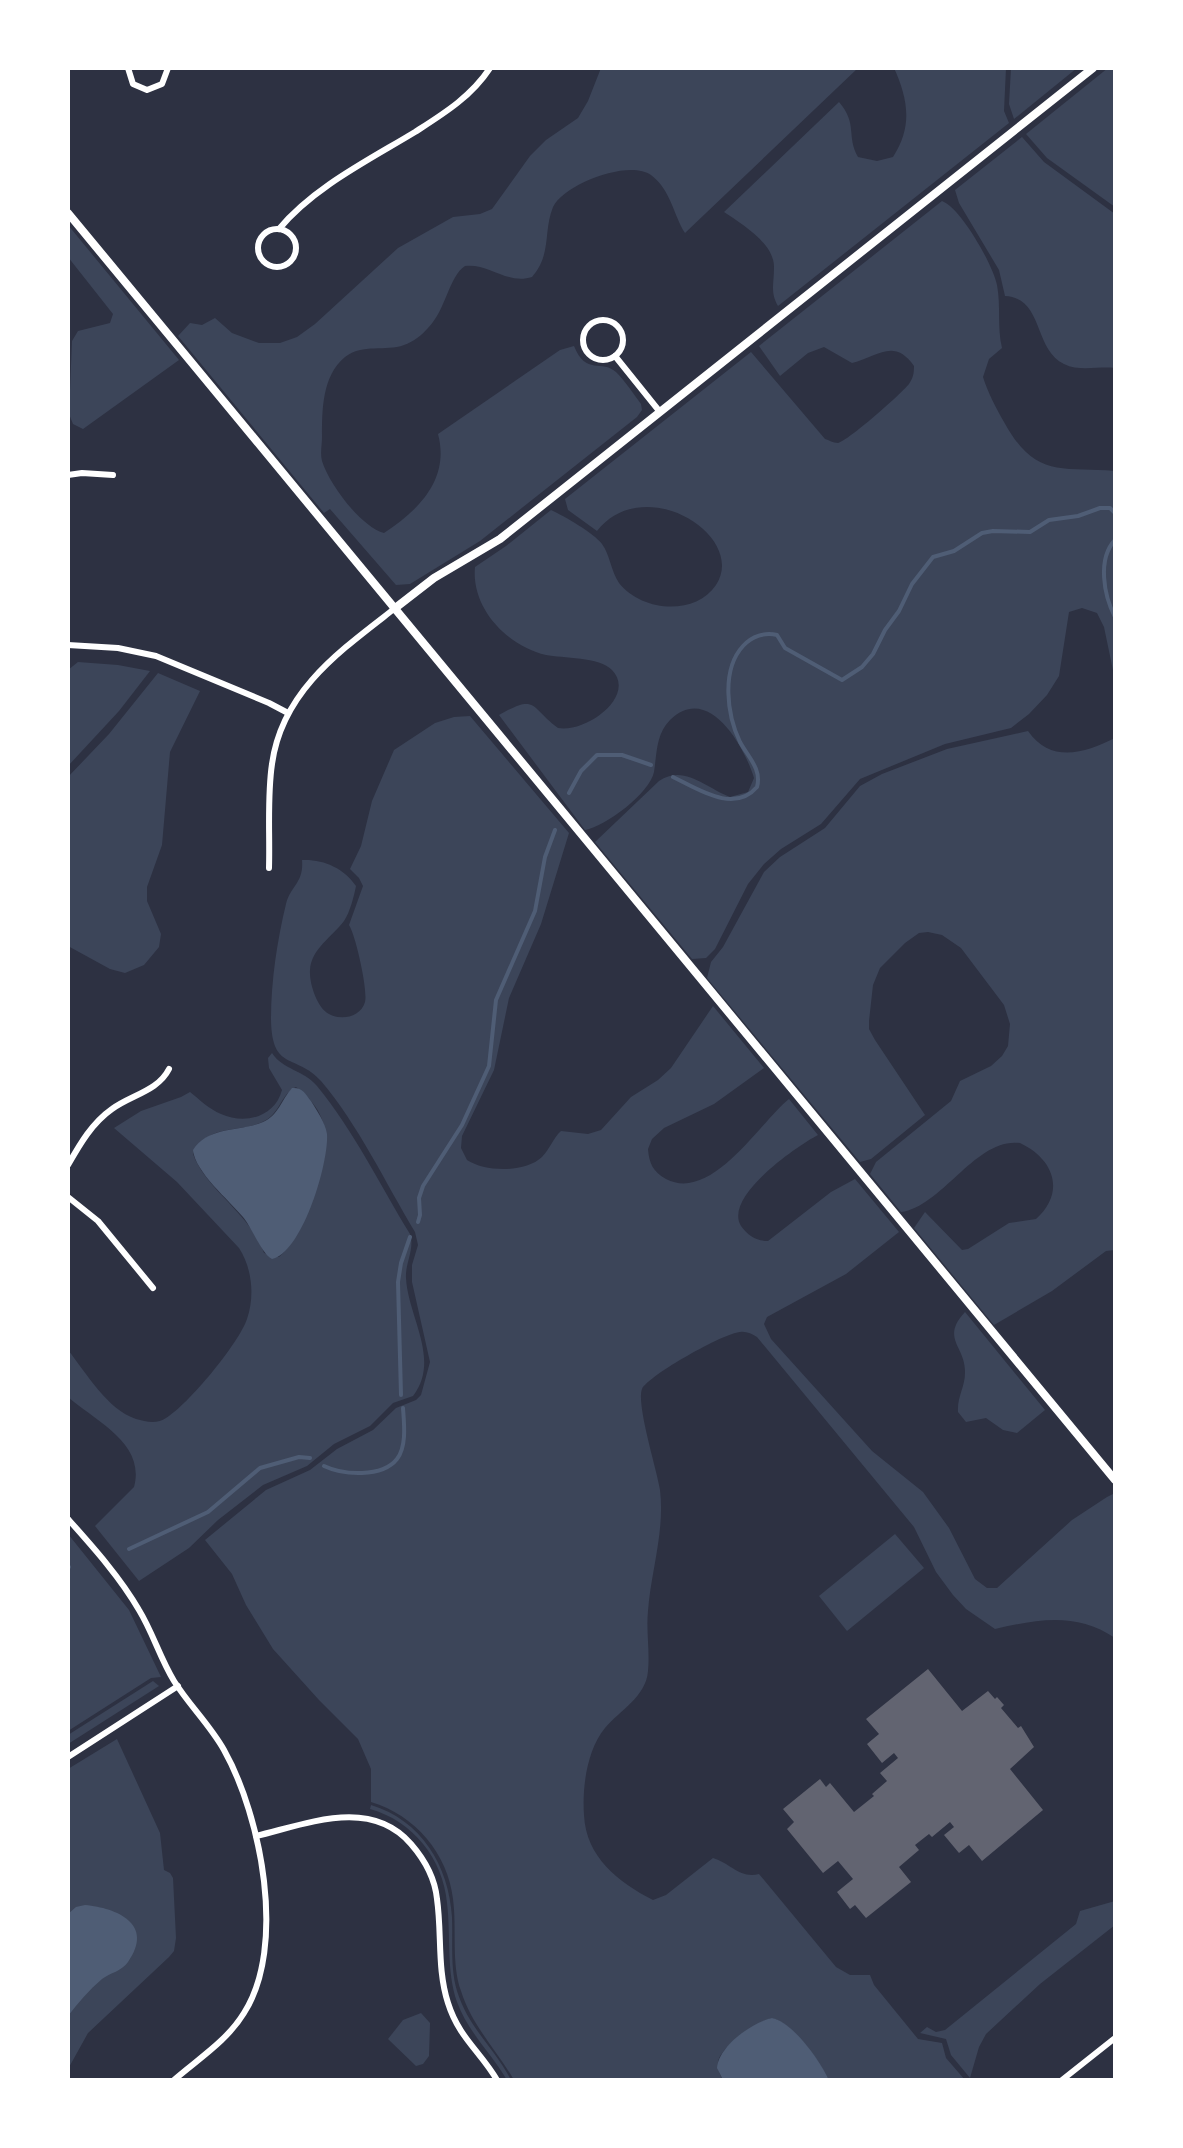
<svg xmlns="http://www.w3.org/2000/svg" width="1183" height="2148" font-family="'IBM Plex Sans',sans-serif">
<rect width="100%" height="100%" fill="#2d3142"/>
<g fill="#3c4559" fill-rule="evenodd">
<path d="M601 68H858L685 233C673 214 671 190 651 175 629 159 564 184 553 207 543 232 552 254 532 277 507 285 489 263 465 266 449 276 446 310 428 328 422 335 413 342 404 345 385 352 363 343 345 357 322 376 322 410 322 437 322 445 320 453 322 461 329 484 361 527 384 533 419 510 450 479 438 434L560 350 574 346C586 376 602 359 616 372 625 381 633 393 641 404L642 410 637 417 480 541 410 584 396 585 330 509 324 513 178 336 190 323 202 325 215 318 232 333 259 343H280L297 337 315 324 398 248 453 217 480 214 492 209 530 156 546 140 578 118 588 101Z"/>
<path d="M894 68H1006L1004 111 1009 123 778 306C770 292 774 283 774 268 775 244 742 224 724 212L839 102C858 124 846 136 858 157L877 161 893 157C913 126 908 99 894 68Z"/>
<path d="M1011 68H1077L1014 119 1009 104Z"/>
<path d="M1108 68H1115V207L1047 158 1026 134Z"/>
<path d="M1022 137 1044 162 1115 214V368C1098 366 1080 372 1064 364 1033 349 1044 298 1005 296L999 270 959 203 955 190Z"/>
<path d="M942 201C961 208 993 265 997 285 1001 306 997 327 1002 348L989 359 983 377C988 393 996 408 1004 422 1035 478 1059 467 1115 471V680L1104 627 1097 613 1082 608 1069 612 1059 676 1047 695 1029 714 1011 728 945 744 860 779 821 824 781 849 764 864 748 884 715 949 706 958 692 959 595 842 659 781C684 764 706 788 730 797L748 792 754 778C745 748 709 682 670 720 656 734 657 753 654 772 650 793 606 826 585 830L499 715C537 693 530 707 558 728 586 733 637 696 612 670 600 657 562 658 546 655 507 646 471 608 475 567L506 546 551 510C564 516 594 533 602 544 610 555 611 571 619 583 641 611 694 617 716 585 748 536 644 471 597 531L568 510 565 499 751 352 825 439C829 440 833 443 838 443 848 441 901 394 909 384 913 378 914 374 914 366 894 337 877 357 852 363L824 347 808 353 780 376 759 346Z"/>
<path d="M68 225 179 360 83 429 73 424 69 414 72 341 78 331 110 323 113 314 68 257Z"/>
<path d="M78 662 118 665 150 671 119 711 68 766V670Z"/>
<path d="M158 673 200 691 170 752 162 845 147 887V901L161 934 159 947 144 965 125 973 110 969 68 946V777L109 734Z"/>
<path d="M470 716 569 833 541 924 509 998 494 1070 462 1136 461 1148 467 1160C485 1172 525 1173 542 1157 550 1149 553 1138 561 1131L588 1134 601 1130 631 1097 658 1080 671 1068 713 1006 764 1068 714 1104 664 1128 652 1139 648 1149C649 1163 653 1172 666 1179 712 1203 760 1122 789 1099L818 1135C797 1146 723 1197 741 1226 748 1236 757 1241 768 1241L831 1192 855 1179 899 1232 846 1274 767 1317 764 1324 771 1339 872 1451 923 1492 949 1528 975 1579 987 1588H997L1072 1520 1107 1497 1113 1494 1115 1496V1638C1077 1612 1038 1619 995 1629L966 1609 953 1595 936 1572 914 1527 757 1337C752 1334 746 1331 740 1332 724 1333 649 1375 642 1389 636 1404 657 1470 660 1490 665 1531 651 1571 648 1611 646 1631 650 1651 648 1671 646 1697 620 1710 605 1728 587 1750 582 1787 584 1815 586 1857 618 1882 653 1900L666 1895 713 1858C730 1863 740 1879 759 1874L836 1967 850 1975H870L874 1985 918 2039 942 2043 946 2058 965 2080H829C819 2061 793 2023 772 2018 758 2021 720 2047 718 2062 717 2068 720 2075 723 2080H514C496 2049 472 2026 461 1991 451 1963 457 1929 453 1899 448 1854 415 1815 371 1802V1769L358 1739 319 1700 273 1649 246 1605 232 1574 205 1540 266 1490 310 1470 337 1449 373 1430 396 1408 416 1400 421 1395 430 1362 412 1282V1265L418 1245 415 1232C385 1182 359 1126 321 1081 296 1053 272 1072 271 1020 271 982 277 941 286 904 291 885 304 883 302 860 323 859 344 868 356 886 354 896 350 912 344 921 333 936 311 949 310 970 309 983 317 1008 329 1014 341 1021 361 1017 365 1002 368 991 356 936 349 925L363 886 359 878 350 869 361 846 372 801 394 750 435 723 454 717Z"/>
<path d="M1028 731C1051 764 1085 753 1115 738V1250L1106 1251 1052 1291 994 1325 914 1228 925 1212 962 1250 968 1249 1009 1223 1036 1219C1066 1192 1054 1159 1020 1143 976 1137 943 1206 901 1212L870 1174 876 1162 951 1101 960 1081 991 1066 1002 1056 1008 1046 1010 1024 1004 1005 961 948 942 935 928 932 919 933 905 943 880 968 873 985 869 1021V1029L875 1040 925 1115 871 1159 860 1162 707 978 711 962 723 947 764 872 780 857 825 828 860 786 882 774 947 749Z"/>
<path d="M272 1053C283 1070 304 1070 317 1086 354 1131 380 1185 410 1234 415 1249 405 1263 406 1278 408 1317 441 1360 413 1396L393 1403 370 1426 334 1444 307 1466 263 1485 218 1520 189 1548 139 1581 95 1526 134 1487C146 1443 95 1421 68 1397V1350C87 1374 107 1409 136 1419 146 1422 158 1424 166 1418 188 1405 239 1343 247 1319 255 1296 252 1268 239 1248L177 1182 114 1128 141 1111 181 1097 190 1092C200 1100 209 1109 221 1114 245 1125 275 1117 282 1090L269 1068 268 1058ZM296 1087C345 1124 324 1169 303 1215 297 1230 291 1247 279 1257L264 1253C250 1213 206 1190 193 1154 207 1122 243 1134 266 1120 280 1112 282 1093 296 1087Z"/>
<path d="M965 1312 1045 1410 1017 1433 1003 1430 986 1418 966 1422 958 1412C957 1397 965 1387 965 1373 966 1346 940 1339 965 1312Z"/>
<path d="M68 1534 129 1610 161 1677 151 1678 68 1731Z"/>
<path d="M895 1534 924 1568 847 1631 819 1596Z"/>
<path d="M153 1681 159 1686 68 1744V1735Z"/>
<path d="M117 1739 160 1833 164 1870 170 1873 173 1878 176 1938 174 1951 169 1957 88 2033 68 2069V1769Z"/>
<path d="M371 1805C421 1820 449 1866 452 1917 453 1941 450 1968 457 1991 469 2029 494 2047 511 2080H507C491 2053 468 2032 457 2002 446 1970 451 1936 447 1903 443 1859 413 1821 370 1809Z"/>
<path d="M1115 1901V1925L1040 1984 986 2034 979 2047 970 2078 951 2055 946 2039 920 2033 927 2027 936 2032 945 2030 1076 1924 1080 1911Z"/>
<path d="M421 2013 430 2023 429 2056 423 2064 416 2066 388 2039 403 2020Z"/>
</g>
<g fill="#4f5d75">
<path d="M292 1088C302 1087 305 1093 311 1101 317 1111 325 1122 327 1134 329 1163 302 1253 272 1259 262 1254 252 1228 243 1217 229 1200 195 1172 193 1150 208 1126 240 1132 263 1122 278 1116 282 1099 292 1088Z"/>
<path d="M85 1905C117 1908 155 1924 128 1962 122 1971 110 1973 102 1979 89 1990 78 2003 68 2016V1914L76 1907Z"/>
<path d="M772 2018C793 2022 820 2061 829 2080H723L717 2068C718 2047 752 2022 772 2018Z"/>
</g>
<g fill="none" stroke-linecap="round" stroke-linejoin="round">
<g stroke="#4f5d75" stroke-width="4">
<path d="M1115 540C1097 559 1104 596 1115 617"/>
<path d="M673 777C698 789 734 814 757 787 762 769 748 757 740 742 727 715 721 670 743 646 752 636 765 632 777 635L785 648 842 680 862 667 873 654 885 630 899 611 912 584 933 557 954 551 982 533 993 531 1030 532 1049 520 1078 516 1100 508H1110L1115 513"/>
<path d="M569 793 581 771 597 755H622L651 765"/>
<path d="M418 1222 420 1215 419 1198 423 1186 462 1125 489 1066 496 1000 535 911 545 857 555 830"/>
<path d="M401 1395 398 1282 401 1263 410 1237"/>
<path d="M324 1466C343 1475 382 1478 397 1459 407 1446 404 1423 403 1408"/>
<path d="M129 1549 208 1512 260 1468 299 1457 310 1458"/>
<path d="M68 1567H69"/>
</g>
</g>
<path fill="#626471" d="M928 1669 962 1711 988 1691 995 1699 997 1697 1004 1705 1001 1708 1018 1728 1021 1726 1034 1747 1010 1769 1043 1810 982 1861 969 1845 959 1853 944 1835 954 1827 950 1822 932 1837 929 1834 915 1845 919 1850 899 1867 911 1882 866 1918 855 1905 850 1909 837 1892 853 1879 838 1861 823 1873 787 1829 794 1822 783 1809 820 1779 826 1787 830 1783 854 1812 874 1796 872 1794 887 1781 880 1773 898 1758 894 1753 882 1763 867 1744 879 1734 866 1719Z"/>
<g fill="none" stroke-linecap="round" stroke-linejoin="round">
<g stroke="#fff" stroke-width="6">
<path d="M128 68 133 84 147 90 162 84 168 68"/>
<circle cx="277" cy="248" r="19"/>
<path d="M279 229C314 187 369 160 415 132 443 114 471 97 490 68"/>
<circle cx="603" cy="340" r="20"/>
<path d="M615 356 660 412"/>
<path d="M68 475 82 473 113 475"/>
<path d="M68 645 118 648 156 656 269 703 288 713"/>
<path d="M269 868C270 834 267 797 272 764 282 691 340 651 394 609"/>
<path d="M68 1165C80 1144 92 1123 112 1109 131 1095 158 1091 169 1069"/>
<path d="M68 1197 98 1221 153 1288"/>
<path d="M68 1519C93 1547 120 1577 139 1610 153 1633 160 1658 174 1681 189 1705 210 1725 224 1750 261 1816 287 1946 244 2013 227 2041 198 2059 174 2080"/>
<path d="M68 1757 178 1686"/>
<path d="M256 1836C307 1824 370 1797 411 1844 424 1859 435 1879 437 1899 442 1934 437 1969 448 2003 459 2038 480 2051 497 2080"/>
<path d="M1062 2080 1115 2038"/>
</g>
<g stroke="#fff" stroke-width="8">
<path d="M68 213 1115 1480"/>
<path d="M394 609 434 578 500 539 1093 68"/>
</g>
</g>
<rect width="1183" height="2148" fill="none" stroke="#ffffff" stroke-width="140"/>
</svg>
